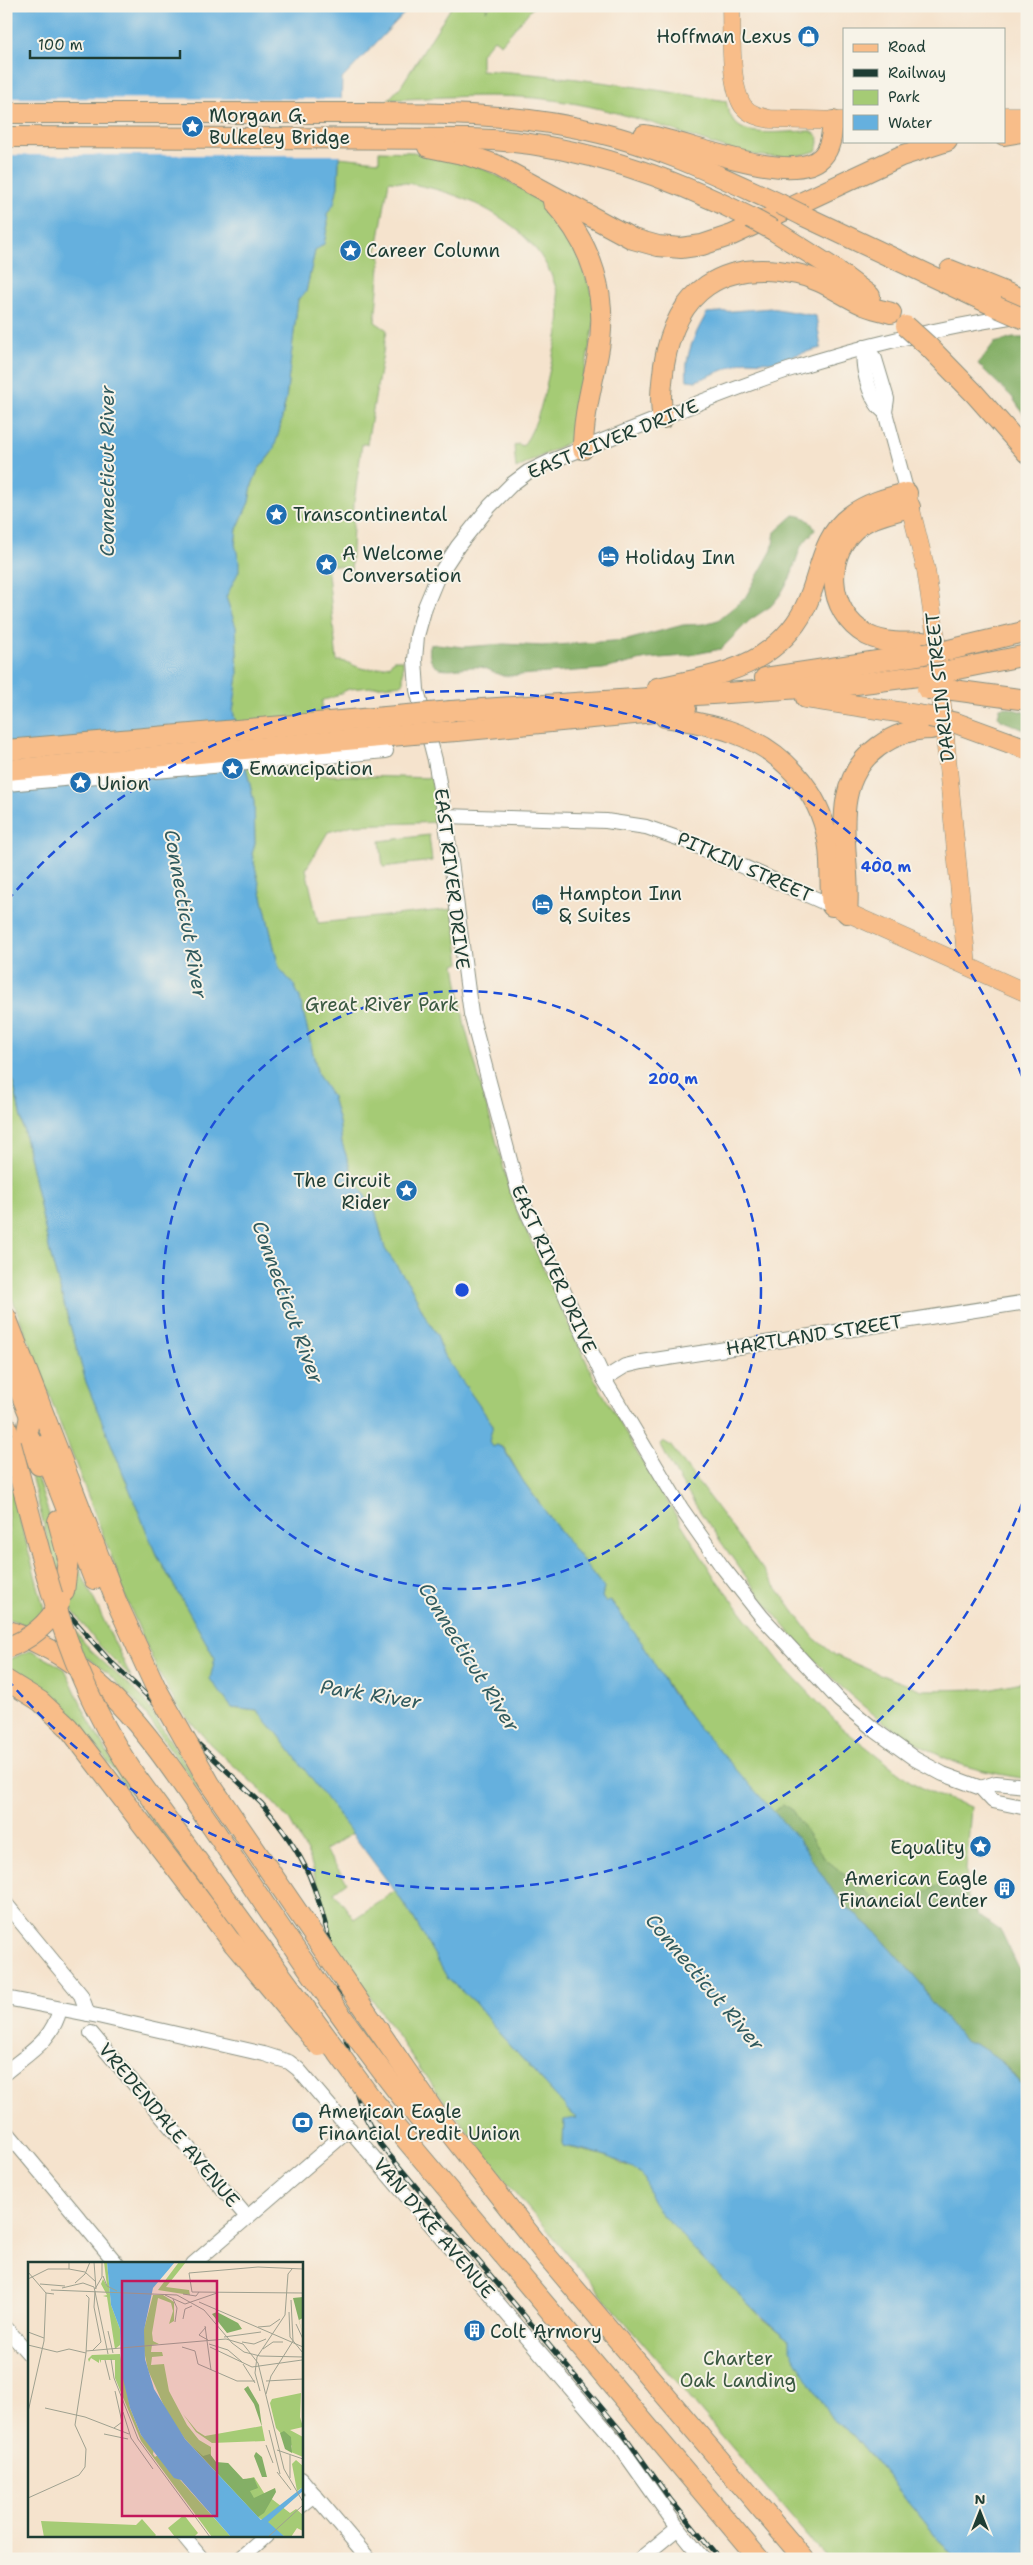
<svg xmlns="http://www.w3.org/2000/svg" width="1033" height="2565" font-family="'Shantell Sans',sans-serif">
<rect width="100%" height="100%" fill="#f7f3e8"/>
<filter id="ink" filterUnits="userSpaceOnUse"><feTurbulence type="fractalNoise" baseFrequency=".02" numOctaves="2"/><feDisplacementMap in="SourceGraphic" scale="10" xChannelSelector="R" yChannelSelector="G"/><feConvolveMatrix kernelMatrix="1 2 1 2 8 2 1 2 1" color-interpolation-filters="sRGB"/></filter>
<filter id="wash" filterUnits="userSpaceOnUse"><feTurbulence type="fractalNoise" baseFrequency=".0096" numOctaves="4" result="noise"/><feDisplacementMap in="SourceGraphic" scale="20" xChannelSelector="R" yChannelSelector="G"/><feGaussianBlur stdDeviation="1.12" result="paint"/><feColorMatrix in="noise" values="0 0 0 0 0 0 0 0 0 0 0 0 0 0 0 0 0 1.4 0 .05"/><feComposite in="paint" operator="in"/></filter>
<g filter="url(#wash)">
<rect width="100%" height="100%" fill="#f5e3cd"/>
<g fill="#a5cb75" stroke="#628454">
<path d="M452 6H487L486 11 490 6H534L501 44 494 39 481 54V70C564 75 645 88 726 101 728 111 732 123 742 128 756 136 793 131 810 131 820 135 821 142 816 151 764 170 705 140 655 124 625 115 597 107 566 102 507 92 447 97 388 100L401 86Z"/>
<path d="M379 151 413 152 448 158 480 167 533 194 551 209 571 233 597 309 571 441 516 469 514 446 518 444 523 446C539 423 544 395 550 368 555 346 562 324 559 301 546 224 459 187 389 181L376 255 381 256 375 322 387 330 367 444H362L354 502 351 574 343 567 327 564 337 661C349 661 351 665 361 668 369 671 381 667 390 665L393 660H403V684L349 689C337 694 336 698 322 700L320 775 435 778 444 822 353 825 328 832 306 869 318 923 453 909 460 963 455 965 465 1027 513 1202 594 1378 639 1456 715 1578 781 1663 842 1728 911 1782 936 1795 971 1807 966 1869 969 1909 1027 2091 706 1738C671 1695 644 1646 611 1600L606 1603 602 1597 604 1588 559 1530 523 1481 504 1448 497 1445 493 1447 489 1441 493 1425 443 1354 437 1335 424 1314 411 1287 385 1249 376 1214 353 1176 342 1143 339 1122 332 1097 318 1075 300 998 294 985 279 968 252 854 255 843 254 802 233 711 238 675 236 627 226 597 239 561 235 548 237 529 249 502 252 485 258 470 271 454 279 432 286 399 298 299 306 292 315 251 324 244 328 224 327 214C338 197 339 178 339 157L379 161Z"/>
<path d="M429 835 432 861 383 867 380 841Z"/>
<path d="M6 1049 51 1257 86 1382 155 1552 215 1658 211 1680 232 1708 257 1711 278 1734 353 1833 325 1850 347 1882 334 1892 354 1919 395 1891 413 1917 448 1979 475 2003 498 2032 577 2119 564 2120 563 2146 611 2157 621 2164 640 2172 647 2184 651 2199 672 2225 761 2317 790 2340 832 2419 852 2433 955 2559H827L510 2187 421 2070 332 1941 310 1858 290 1821 266 1795 210 1744 177 1706 155 1665 121 1587 115 1566 6 1283Z"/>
<path d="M24 1438 61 1551 59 1583 22 1441Z"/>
<path d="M663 1441 670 1445 814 1638 835 1655 879 1674 922 1690 988 1689 1027 1681V1779C1003 1775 979 1771 957 1763 862 1725 791 1640 733 1559 707 1522 680 1485 660 1444Z"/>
<path d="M6 1468 45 1612 31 1627 6 1618V1553L9 1535Z"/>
<path d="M75 1560 131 1677 96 1642 70 1607C77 1591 81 1577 75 1560Z"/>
<path d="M72 1627 91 1651 143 1698 216 1812 215 1813 140 1706 105 1671 83 1655Z"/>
<path d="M31 1650 65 1669 87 1717 109 1756 207 1895 81 1726 47 1694 6 1670V1661Z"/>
</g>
<g fill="#84af66" stroke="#52764d">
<path d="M1013 338H1027V379L1023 384 1027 392V419L1012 397 978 364 994 343Z"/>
<path d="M794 515C804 516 811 520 815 530L801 546 790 578 780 595 771 606 750 620 721 649 685 656 647 659 603 669 505 676C496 675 489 668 480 667 458 665 425 681 430 645L437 644 463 647 504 644 542 646 627 640 683 625 704 624 718 620 745 598 772 550 775 532Z"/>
<path d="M1005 707 1027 713V731L1001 720 998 716 1000 708Z"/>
<path d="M783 1804 791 1809 825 1859 883 1905C903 1909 929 1888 947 1881L960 1885 978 1915 1001 1931 1020 1971 1027 1975V2091L1003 2063 977 2045 963 2040 929 1999 923 1986 875 1931 847 1907 834 1893 799 1840 773 1813Z"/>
</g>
<g fill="#65b0de" stroke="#427689">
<path d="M6 6H411L342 79 338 186 334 204 327 214 328 224 324 244 315 251 306 292 298 299 286 399 279 432 273 451 258 470 252 485 249 502 237 529 235 544 239 561V571L226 597 236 627 238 675 233 711 254 802 255 843 252 854 279 968 294 985 300 998 318 1075 332 1097 339 1122 342 1143 353 1176 376 1214 385 1249 411 1287 424 1314 437 1335 443 1354 493 1425 489 1441 493 1447 497 1445 503 1448 523 1481 559 1530 604 1588 602 1597 606 1603 610 1600 642 1643 671 1692 692 1720 799 1840 834 1893 847 1907 875 1931 923 1986 929 1999 963 2040 977 2045 996 2057 1027 2091V2559H955L852 2433 832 2419 790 2350V2340C748 2306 708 2266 672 2225 666 2218 655 2208 651 2199 646 2190 648 2178 638 2172 616 2157 590 2150 563 2146L564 2120 576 2118 498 2032 475 2003 448 1979 413 1917 395 1891 278 1734 257 1711 232 1708 210 1679 215 1658 155 1552 86 1382 51 1257 6 1049Z"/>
<path d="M771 308 816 316 821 348 770 362 746 361 696 381 687 380C684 355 695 334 707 313Z"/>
</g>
<path fill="#f5e3cd" d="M6 98 344 99 342 155H6Z"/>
</g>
<g filter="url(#ink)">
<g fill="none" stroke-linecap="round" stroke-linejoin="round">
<defs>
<g id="minor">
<path d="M1016 316C939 328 862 346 788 370 708 397 630 431 551 461L528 472 512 484 490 506 458 546 437 578 425 607 417 636 415 660 417 690 435 760 445 816 471 1014 519 1194 604 1379 681 1508 721 1565 762 1617 839 1700 876 1731 915 1759 943 1774 981 1788 996 1783 1027 1786"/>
<path d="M865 347 875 359 887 399 885 412 907 493"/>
<path d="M865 347C860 364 870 403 885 412"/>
<path d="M6 784 386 751"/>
<path d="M445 816 606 821 646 827 683 840 832 906"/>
<path d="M604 1379 625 1366 642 1362 1027 1302"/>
<path d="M981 1788 993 1801 1027 1808"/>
<path d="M6 1904 81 1995 88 2014"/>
<path d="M6 1998 98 2016 264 2054 289 2062 298 2069 619 2445 678 2528 703 2559"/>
<path d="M91 2033 247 2217"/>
<path d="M6 2072C30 2052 52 2041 60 2009"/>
<path d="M6 2131 117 2264"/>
<path d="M193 2264 350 2129"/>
<path d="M6 2328 29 2354"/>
<path d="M301 2479 369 2559"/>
<path d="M301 2506 315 2495"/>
<path d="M183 2536 202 2559"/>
<path d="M240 2559 266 2536"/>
<path d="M640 2559 678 2528"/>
</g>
<g id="major">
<path d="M731 6C732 32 729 85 743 106 750 115 760 117 770 119L844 121"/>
<path d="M1004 116H1027"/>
<path d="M907 494 926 570 935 632 967 966"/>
<path d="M835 907 1027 993"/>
</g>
<g id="highway">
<path d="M6 113C111 113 215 113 320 113 414 113 507 110 600 133 664 148 721 177 780 204"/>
<path d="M644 135C681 139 792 188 822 157 831 148 832 133 833 121"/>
<path d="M1004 135 1027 131"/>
<path d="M6 137 470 139C569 141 663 173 751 218"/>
<path d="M428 147 467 155 496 165 633 239 658 246 681 248 702 245 732 235 901 156 947 141"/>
<path d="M553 202C592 244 609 296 598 354 592 386 583 416 583 449"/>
<path d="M804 216 997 307"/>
<path d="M773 230 830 266 870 296"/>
<path d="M950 270 1027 301"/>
<path d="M928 346 974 393 1027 453"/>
<path d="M663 418C659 400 662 383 664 365 676 290 723 258 797 274 822 279 840 294 862 304 871 309 882 310 891 313"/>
<path d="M910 507C894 512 875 515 860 525 823 552 826 612 867 635 885 644 904 643 923 642"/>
<path d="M949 650 1027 631"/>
<path d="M952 670 1027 655"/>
<path d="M765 678 924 654"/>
<path d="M657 688C696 679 740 674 772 648 790 634 804 614 811 593 821 566 825 534 850 516 867 503 887 498 907 493"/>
<path d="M953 690 1027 700"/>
<path d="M806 698 930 717"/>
<path d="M451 711 848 685 926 675"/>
<path d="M665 717C687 721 710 724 732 732 781 749 819 789 828 841 832 862 829 884 832 906"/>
<path d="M956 723 1027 749"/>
<path d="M457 731 686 709"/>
<path d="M6 750 408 715"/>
<path d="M6 770 413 734"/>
<path d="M847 913C853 857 824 786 878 747 894 735 911 729 931 729"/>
<path d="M6 1317 117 1603 156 1688"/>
<path d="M6 1357 30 1416"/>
<path d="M30 1416 27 1431 39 1465"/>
<path d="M6 1426 11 1444"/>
<path d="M42 1446 94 1579"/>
<path d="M58 1521 68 1559 64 1592"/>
<path d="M6 1630C106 1664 153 1742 210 1824"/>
<path d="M6 1680 40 1701 68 1727 233 1943"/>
<path d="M371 2098 759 2559"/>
<path d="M442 2123 546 2255 804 2559"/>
</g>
</defs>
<use href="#minor" stroke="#8a9080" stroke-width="16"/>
<use href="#major" stroke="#8a9080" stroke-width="19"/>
<use href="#highway" stroke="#8a9080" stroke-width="22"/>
<use href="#minor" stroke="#fff" stroke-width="14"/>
<use href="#major" stroke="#f8bd89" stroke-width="18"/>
<use href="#highway" stroke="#f8bd89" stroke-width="20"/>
<defs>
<path id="rail" d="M6 1422 49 1577 66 1611 107 1658 261 1803C280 1825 297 1848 309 1875 328 1920 336 1971 343 2019 348 2050 351 2082 363 2112 368 2123 375 2134 381 2145L622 2432 670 2499 719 2559"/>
</defs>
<use href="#rail" stroke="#1f3d34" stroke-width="5"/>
<use href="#rail" stroke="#f7f3e8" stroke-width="3" stroke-dasharray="9" stroke-linecap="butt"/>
<defs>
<g id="highway-bridge">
<path d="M780 204 804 216"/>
<path d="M751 218 773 230"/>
<path d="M997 307 1027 320"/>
<path d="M906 326 928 346"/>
<path d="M924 654 949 650"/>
<path d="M926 675 952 670"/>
<path d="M927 689 953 690"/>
<path d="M408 715 451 711"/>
<path d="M930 717 956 723"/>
<path d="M413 734 457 731"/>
<path d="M11 1444C43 1560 65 1673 134 1774L371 2098"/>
<path d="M6 1648C29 1640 49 1624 60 1602"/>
<path d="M156 1688 210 1784 442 2123"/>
<path d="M210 1824C281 1928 350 2035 430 2132"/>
<path d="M233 1943 319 2046"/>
</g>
</defs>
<use href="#highway-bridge" stroke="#8a9080" stroke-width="22" stroke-linecap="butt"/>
<use href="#highway-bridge" stroke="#f8bd89" stroke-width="20"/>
</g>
</g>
<g fill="none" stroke="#1d4ed8" stroke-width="2.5" stroke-dasharray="9 6">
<circle cx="462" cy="1290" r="299"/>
<path d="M1027 1490A599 599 0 0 1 7 1679M7 901A599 599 0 0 1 1027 1090"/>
</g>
<defs>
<symbol id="shop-disc" viewBox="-11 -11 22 22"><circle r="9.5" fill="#1f6fb2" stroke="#f7f3e8"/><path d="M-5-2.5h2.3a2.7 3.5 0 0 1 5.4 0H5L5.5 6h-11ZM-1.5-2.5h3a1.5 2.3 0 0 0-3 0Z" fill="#fff"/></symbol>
<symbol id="sight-disc" viewBox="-11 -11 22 22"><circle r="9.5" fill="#1f6fb2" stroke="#f7f3e8"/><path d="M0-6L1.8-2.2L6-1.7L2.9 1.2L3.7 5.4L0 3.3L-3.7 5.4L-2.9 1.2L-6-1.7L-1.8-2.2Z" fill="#fff"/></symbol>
<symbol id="hotel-disc" viewBox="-11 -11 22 22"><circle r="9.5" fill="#1f6fb2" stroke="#f7f3e8"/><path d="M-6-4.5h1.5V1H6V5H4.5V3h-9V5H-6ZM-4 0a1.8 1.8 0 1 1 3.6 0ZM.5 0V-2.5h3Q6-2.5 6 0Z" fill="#fff"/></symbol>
<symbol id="building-disc" viewBox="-11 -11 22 22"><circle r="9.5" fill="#1f6fb2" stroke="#f7f3e8"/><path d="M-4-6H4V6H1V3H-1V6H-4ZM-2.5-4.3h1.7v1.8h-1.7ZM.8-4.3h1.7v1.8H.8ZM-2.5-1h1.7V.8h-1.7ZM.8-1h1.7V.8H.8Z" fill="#fff"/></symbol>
<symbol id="bank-disc" viewBox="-11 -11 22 22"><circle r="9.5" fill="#1f6fb2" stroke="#f7f3e8"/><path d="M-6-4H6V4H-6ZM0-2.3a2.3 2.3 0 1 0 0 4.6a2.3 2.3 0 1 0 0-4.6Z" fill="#fff"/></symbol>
</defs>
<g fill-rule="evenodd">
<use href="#shop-disc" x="796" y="24" width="25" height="25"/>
<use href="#sight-disc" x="180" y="114" width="25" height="25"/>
<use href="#sight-disc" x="338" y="238" width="25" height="25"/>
<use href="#sight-disc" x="264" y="502" width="25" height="25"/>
<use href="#hotel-disc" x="596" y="544" width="25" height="25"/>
<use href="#sight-disc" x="314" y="552" width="25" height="25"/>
<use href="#sight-disc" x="220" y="756" width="25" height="25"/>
<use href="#sight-disc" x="68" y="770" width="25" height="25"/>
<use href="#hotel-disc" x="530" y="892" width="25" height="25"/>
<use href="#sight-disc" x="394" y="1178" width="25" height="25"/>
<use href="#sight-disc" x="968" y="1834" width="25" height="25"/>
<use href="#building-disc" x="992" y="1876" width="25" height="25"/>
<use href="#bank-disc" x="290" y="2110" width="25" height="25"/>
<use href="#building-disc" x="462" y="2318" width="25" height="25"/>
</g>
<g text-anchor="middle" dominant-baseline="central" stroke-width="4" stroke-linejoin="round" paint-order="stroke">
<g font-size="19" fill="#1f3d34" stroke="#f7f3e8" text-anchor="start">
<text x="792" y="36" text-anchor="end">Hoffman Lexus</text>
<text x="209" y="115">Morgan G.<tspan x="209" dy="22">Bulkeley Bridge</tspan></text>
<text x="366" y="250">Career Column</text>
<text x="293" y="514">Transcontinental</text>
<text x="342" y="553">A Welcome<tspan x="342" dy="22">Conversation</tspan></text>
<text x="625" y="557">Holiday Inn</text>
<text x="249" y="768">Emancipation</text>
<text x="97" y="783">Union</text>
<text x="559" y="893">Hampton Inn<tspan x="559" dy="22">&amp; Suites</tspan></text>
<text x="391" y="1180" text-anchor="end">The Circuit<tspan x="391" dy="22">Rider</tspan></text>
<text x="965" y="1847" text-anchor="end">Equality</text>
<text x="988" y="1878" text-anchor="end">American Eagle<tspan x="988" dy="22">Financial Center</tspan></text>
<text x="318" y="2111">American Eagle<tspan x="318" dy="22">Financial Credit Union</tspan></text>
<text x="490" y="2331">Colt Armory</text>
</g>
<g font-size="19" fill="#1f3d34" stroke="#f7f3e8">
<text transform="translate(613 439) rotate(-22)">EAST RIVER DRIVE</text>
<text transform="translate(940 687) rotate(-96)">DARLIN STREET</text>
<text transform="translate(745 867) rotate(24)">PITKIN STREET</text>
<text transform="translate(452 879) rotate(83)">EAST RIVER DRIVE</text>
<text transform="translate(554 1269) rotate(66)">EAST RIVER DRIVE</text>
<text transform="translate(814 1335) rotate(-9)">HARTLAND STREET</text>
<text transform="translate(169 2125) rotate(50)">VREDENDALE AVENUE</text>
<text transform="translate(434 2228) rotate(50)">VAN DYKE AVENUE</text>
</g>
<g font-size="19" fill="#3a5941" stroke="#f7f3e8">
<text x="382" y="1004">Great River Park</text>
<text x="738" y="2358">Charter<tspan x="738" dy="22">Oak Landing</tspan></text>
</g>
<g font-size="20" font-style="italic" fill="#305a5e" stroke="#f7f3e8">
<text transform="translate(107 471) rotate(-90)">Connecticut River</text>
<text transform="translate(186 914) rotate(80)">Connecticut River</text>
<text transform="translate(288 1302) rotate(70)">Connecticut River</text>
<text transform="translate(469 1657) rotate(58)">Connecticut River</text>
<text transform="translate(371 1694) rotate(9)">Park River</text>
<text transform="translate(705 1982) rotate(50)">Connecticut River</text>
</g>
</g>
<g transform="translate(28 2262)">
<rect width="275" height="275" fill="#f5e3cd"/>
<path d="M76 0H79L83 43 92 67V83L87 87 79 35 75 34 79 33 73 22 75 17 79 24ZM151 0H158L138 25 161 28 162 33 130 28ZM125 33H135L146 40V59L141 62 145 49 143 41 130 36 124 71 125 79 131 82 124 83 123 90H134L135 94 124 95 123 103 136 102 141 129 159 163 171 178 183 185V194L188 201H200L215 218 226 215 236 231 262 251 268 247 275 253V269L269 266 263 275H257L230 255 157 177 139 151 120 108 115 84 116 67ZM92 92 102 146 113 173 126 187 125 192 127 195 130 193 203 275H184L113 179 87 116V98H73V101L71 97V101L63 96 61 100 60 97 64 93ZM273 131 272 155 275 165 262 168 275 175V195L263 190 264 184 248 166 242 141 244 137ZM155 152 169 169 177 174 234 164 237 179 184 181 168 170ZM268 198 275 204V225L269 229 264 202ZM156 253 170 271 166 275H147L140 266ZM114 257 128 273 126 275H16L13 259 108 263Z" fill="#a5cb75"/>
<path d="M275 35V56L271 58 275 74 265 36ZM189 50 210 61 214 67 199 71 184 52ZM220 124 231 143 234 165 226 142 216 127ZM256 169 263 175 264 191 257 187 252 171ZM165 185 175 194 182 192 188 200 200 201 215 217 226 216 230 226 222 229 226 236 247 226 248 230 236 251 230 255ZM228 190 234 195 239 215H234L226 194Z" fill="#84af66"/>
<path d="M79 0H147L125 26 116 68 117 97 126 127 157 177 233 258 275 225V229L240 260 257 275H203L153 218 146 216 113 173 102 146 93 108 92 67 83 43Z" fill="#65b0de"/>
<path fill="none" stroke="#9fa190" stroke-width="1" d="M66 0 68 27M41 7 57 10 68 20M275 7 230 5 161 11 164 30 275 31M0 10 18 31 26 32M75 14 79 24 89 29M0 17 20 7H41V0M47 21 57 12 62 0M12 22 37 24M34 26 55 21 66 25 80 92M67 27 74 15V0M23 28 149 33 176 48 204 81 216 90 232 94 275 95M155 32 168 34 171 30M137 33 157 42 189 31M145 37 149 46 147 60M171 40 275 85M261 50 262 75 275 91M155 57 157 47 164 44M268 62 275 77M177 64 183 108M178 65 171 73 180 78M230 65 242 64 252 57M80 69 85 91M0 70 16 76M196 75 233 70M214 80 226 82 238 77M181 82 200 88 214 100M0 83 29 90 41 87 58 91M154 85 167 89 170 102M182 85 224 105 274 98M235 87 245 80H255M58 89 198 77 215 82 230 101 256 207 275 240M64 89 73 80 66 45 67 29M83 97 86 116 110 177 182 275M77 98 82 118M170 102 209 119H227M215 102 227 121M238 119 275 117M232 129 227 111 229 95 257 53 260 12 264 7M238 132 243 114 265 79 263 38M17 146 57 155 101 172M0 150 16 79 18 31M95 150 103 176 125 207M86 166 94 160 87 129M241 168 252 212M76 172 100 177M238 183 245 201M249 188 275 197M262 193V216M249 210 263 228M0 236 51 213 57 205 58 187 47 163 58 91 61 36 58 33M240 275 275 243"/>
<path fill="#c2185b" fill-opacity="0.15" stroke="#c2185b" stroke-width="2.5" d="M94 19H189V254H94Z"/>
<rect width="275" height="275" fill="none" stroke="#1f3d34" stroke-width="2.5"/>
</g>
<circle cx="462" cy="1290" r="8" fill="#1d4ed8" stroke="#f7f3e8" stroke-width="2.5"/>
<g font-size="15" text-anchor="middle" font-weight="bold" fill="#1d4ed8" stroke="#f7f3e8" stroke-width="4" stroke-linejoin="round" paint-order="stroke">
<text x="886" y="872">400 m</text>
<text x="673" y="1084">200 m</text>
</g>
<rect width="1033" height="2565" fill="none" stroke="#f7f3e8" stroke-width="25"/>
<rect x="843" y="28" width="162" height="115" fill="#f7f3e8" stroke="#a1aaa0"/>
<rect x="853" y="44" width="25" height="8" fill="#f8bd89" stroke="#a1aaa0"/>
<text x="888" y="52" font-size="15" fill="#1f3d34">Road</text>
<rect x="853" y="69" width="25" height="8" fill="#1f3d34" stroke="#a1aaa0"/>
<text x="888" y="78" font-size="15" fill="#1f3d34">Railway</text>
<rect x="853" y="90" width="25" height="15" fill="#a5cb75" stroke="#a1aaa0"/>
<text x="888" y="102" font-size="15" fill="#1f3d34">Park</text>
<rect x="853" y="115" width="25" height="15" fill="#65b0de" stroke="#a1aaa0"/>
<text x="888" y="128" font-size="15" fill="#1f3d34">Water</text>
<g transform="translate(980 2512)" stroke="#f7f3e8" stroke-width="4" paint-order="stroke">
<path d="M0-4L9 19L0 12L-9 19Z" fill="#1f3d34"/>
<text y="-8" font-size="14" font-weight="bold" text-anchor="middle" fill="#1f3d34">N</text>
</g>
<path d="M30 50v8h150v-8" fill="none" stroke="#1f3d34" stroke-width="2.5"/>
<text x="38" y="50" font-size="15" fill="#1f3d34" stroke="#f7f3e8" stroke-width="4" paint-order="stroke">100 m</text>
</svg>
